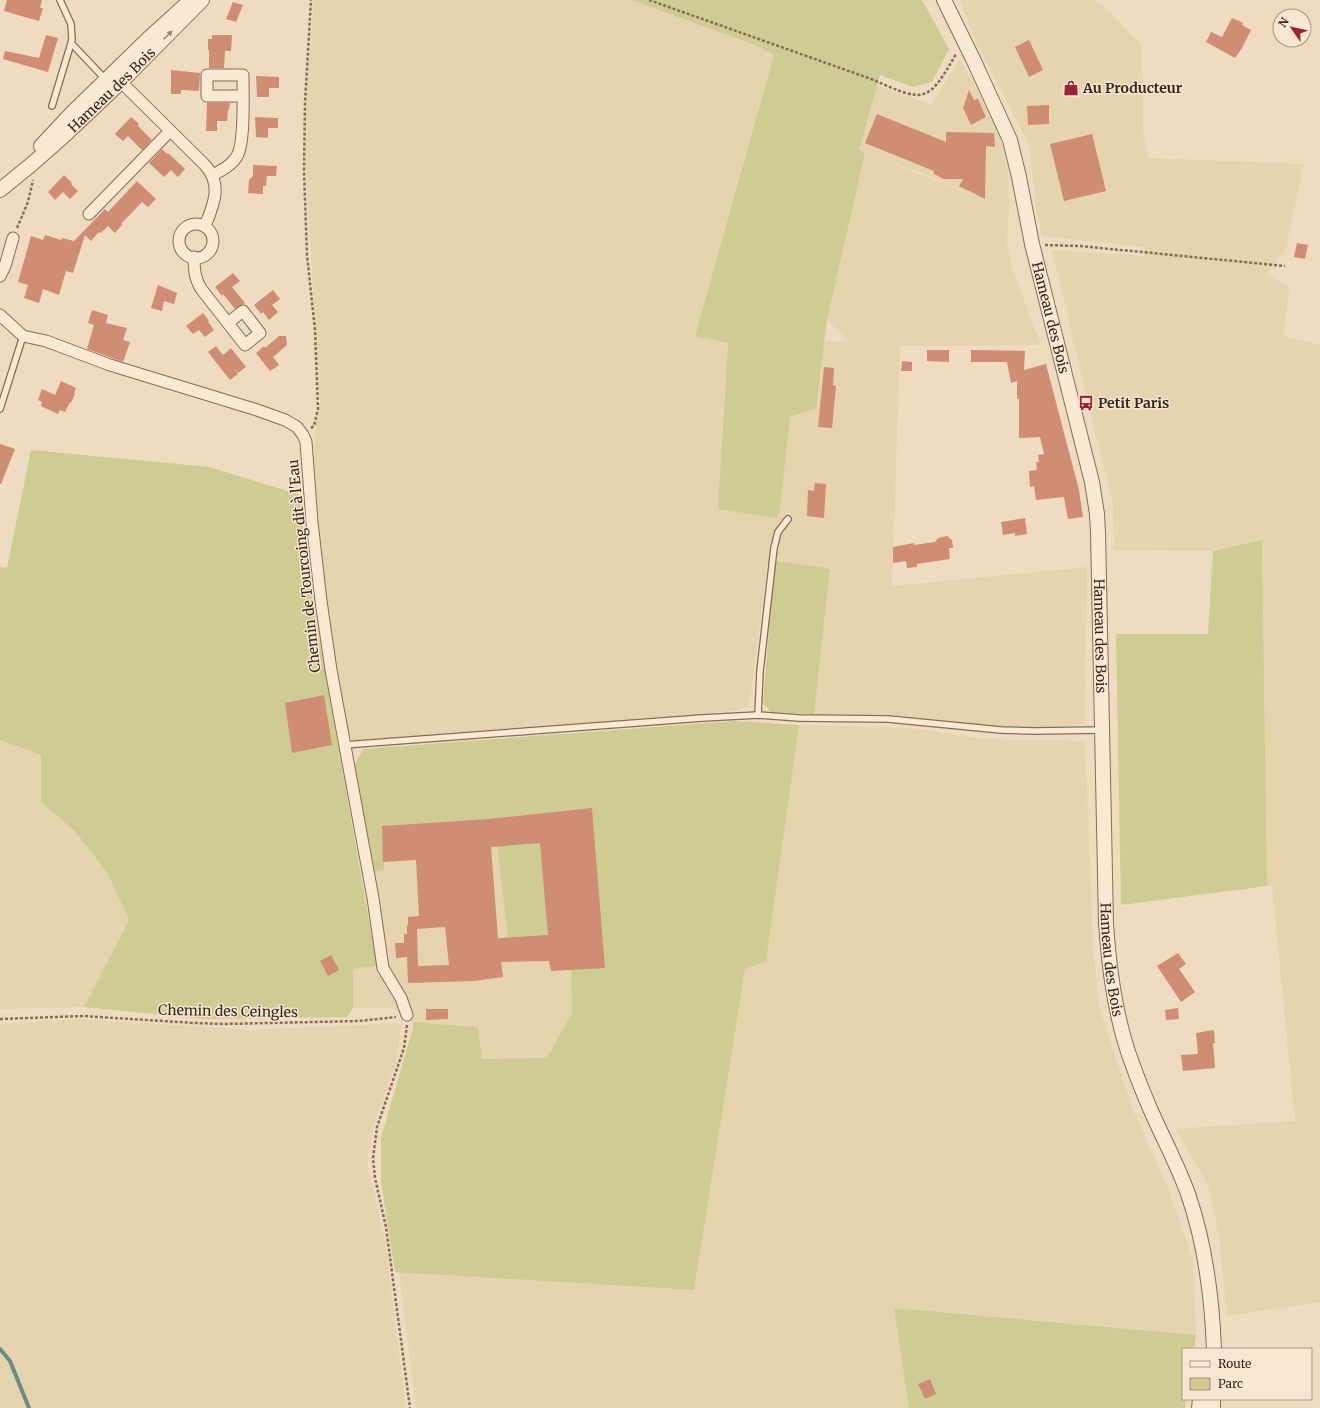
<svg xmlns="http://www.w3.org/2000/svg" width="1320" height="1408" font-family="Merriweather,serif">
<rect width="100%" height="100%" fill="#efdbc0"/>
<g fill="#e5d4ad" fill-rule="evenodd">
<path d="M314 0H631L755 45 774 55 695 336 728 343 722 435 780 509 790 417 816 408 824 341 850 342 827 320 865 153 859 150 877 85 931 105 960 59 998 130 1008 172 1009 210 1007 243 1013 271 1041 345 900 346 892 586 1087 567 1085 724 1035 728 1001 726 881 714H814L830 569 786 562H768L749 707 735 711 354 740 348 735 325 619 314 465 315 429 320 403 305 155 306 101ZM888 161 929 176 981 198 888 162Z"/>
<path d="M960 0H1094L1107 9 1142 46 1143 130 1148 158 1304 164 1286 247 1268 274 1289 288 1284 336 1320 345V1302L1227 1316 1219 1237 1209 1186 1175 1129 1295 1121 1272 886H1267L1262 540 1213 551 1114 550 1113 503 1097 441 1052 250 1144 256V247L1042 236 1036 205 1029 144 975 40Z"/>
<path d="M799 725 911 728 987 739 1085 741 1093 944 1099 1007 1133 1110 1169 1190 1193 1260 1196 1335 894 1308 909 1408H416L399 1272 694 1290 745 968 766 961Z"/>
<path d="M0 740 41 755V802L75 831 108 874 129 920 84 1007 0 1009Z"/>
<path d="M494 819 510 955 571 956 572 1013 548 1058 482 1059 478 1027 413 1022 392 1008H353V969L390 965 373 872 382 826Z"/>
<path d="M81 1019 250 1030 402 1023 396 1063 374 1125 367 1162 385 1240 406 1408H0V1024Z"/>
</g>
<g fill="#cecc93">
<path d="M631 0H922L949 49 932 82 913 87 880 75 859 150 865 153 827 320 816 408 790 417 780 509 777 518 718 509 728 343 695 336 774 55 755 45Z"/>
<path d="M31 450 209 467 301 495 305 558 377 966 353 969V1008L347 1017 206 1019 84 1007 129 920 108 874 75 831 41 802V755L0 740V567L7 568Z"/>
<path d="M1262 540 1267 886 1121 905 1116 634H1208L1213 551Z"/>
<path d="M776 562H786L830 569 814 714 771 712 763 703 774 568Z"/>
<path d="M736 721 799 725 766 961 745 969 694 1290 395 1272 381 1181V1138L413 1028V1022L478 1027 482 1059 547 1058 572 1013 571 956 510 955 494 819 382 826 384 870 373 872 354 767 363 749Z"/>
<path d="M894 1308 1196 1335 1194 1349H1183V1399H1186L1185 1408H909Z"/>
</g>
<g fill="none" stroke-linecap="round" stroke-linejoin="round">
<path stroke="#6a8f81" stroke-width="4" d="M0 1349 10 1361 29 1408"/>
</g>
<g fill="#cf8d74" fill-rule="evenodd">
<path d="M7 0H42L40 8H43L39 21 4 11Z"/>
<path d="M233 2 243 5 236 22 226 19Z"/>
<path d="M1232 18 1243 23 1242 25 1251 30 1242 48 1235 58 1206 42 1211 32 1222 37Z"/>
<path d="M46 35 58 38 48 72 3 59 5 51 39 58Z"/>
<path d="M212 35H232L231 51H225L224 68H209V50H208V39H212Z"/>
<path d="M1029 40 1043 70 1029 77 1015 47Z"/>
<path d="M171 70 200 73 199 91 181 90V94H171Z"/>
<path d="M256 76 279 77V88H269V97H257Z"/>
<path d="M969 90 974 100 978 99 986 117 971 125 963 108Z"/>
<path d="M207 103H230L229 110H228L227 121H217V131H206Z"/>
<path d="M1049 105V124L1028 125 1027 106Z"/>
<path d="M877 114 946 142V132L994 133 995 147 986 146 985 199 959 186 963 179H944L934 174V171L865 143Z"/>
<path d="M131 117 139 124 138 126 152 140 142 150 128 136 123 141 115 134Z"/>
<path d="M255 117 278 118V128H268V138L256 137Z"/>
<path d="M1092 134 1106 191 1064 201 1050 144Z"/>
<path d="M162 149 167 154 168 153 185 169 178 177 171 170 164 177 149 163Z"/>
<path d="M253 165 277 166 276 176H267L266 186H263V194L248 193 249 180 253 176Z"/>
<path d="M64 175 72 183 71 184 78 191 70 199 63 192 55 200 48 192Z"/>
<path d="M137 181 156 199 148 207 142 202 121 224 122 225 115 233 108 226 101 233 99 232 91 241 85 235 73 273 66 271 59 295 43 289 39 303 24 298 28 285 18 282 31 236 43 240 45 235 61 240 62 238 74 241 105 209 108 212Z"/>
<path d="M1297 243 1308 245 1305 259 1294 257Z"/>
<path d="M233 273 240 281 232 287 245 303 235 309 223 294 222 296 215 287Z"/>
<path d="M158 285 177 293 174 304 164 301 162 311 151 308Z"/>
<path d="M273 290 280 299 272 305 278 312 269 320 263 312 261 314 254 305Z"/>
<path d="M92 310 108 315 106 323 127 328 123 340 130 342 123 362 87 349 94 325 88 323Z"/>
<path d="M203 313 209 321 208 322 214 330 205 337 199 330 193 334 186 326Z"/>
<path d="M279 336H286L287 345 273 357 279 365 270 371 256 353 264 346 265 348Z"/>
<path d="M216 346 223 355 231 348 246 367 238 373 232 366 238 374 230 380 208 352Z"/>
<path d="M927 350H949V362L927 361Z"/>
<path d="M971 350 1025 351 1024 370 1046 364 1079 490 1083 517 1068 519 1064 497 1036 500 1034 486 1030 487 1029 471 1037 470 1036 462H1039L1038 455 1044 454 1040 437 1019 438V399H1017V381L1011 383 1007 362H971Z"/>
<path d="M902 361 912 362V371H901Z"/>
<path d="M824 367 834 368 833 385 836 386 832 428 818 427Z"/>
<path d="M61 381 76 388 74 393 75 394 71 403 70 402 65 412 60 410 58 414 41 406 42 402 38 400 42 389 55 395Z"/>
<path d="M0 444 15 449 1 484H0Z"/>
<path d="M815 483 826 484 824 518 807 516 808 490 814 491Z"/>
<path d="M1025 518 1027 534 1015 536V533L1003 535 1001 522Z"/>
<path d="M947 536 952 540 953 548H949L950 559 917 564V567L907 568 906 561 893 563V547L914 543V545L935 542 938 538Z"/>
<path d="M324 695 332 745 292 753 285 703Z"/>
<path d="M592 808 605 968 551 971 549 961 501 962 503 977 474 981 408 983 407 957 396 958 395 943H404V934H407V925H408V917L419 916 416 860 383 862 382 826 489 819ZM540 843 548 935 498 938 491 847ZM445 927 449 965 418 966 417 929Z"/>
<path d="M1178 953 1186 964 1179 969 1195 992 1181 1002 1157 966Z"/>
<path d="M331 955 339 970 328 976 320 961Z"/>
<path d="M1178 1008 1179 1019 1166 1020 1165 1010Z"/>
<path d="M426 1009H448V1019L426 1020Z"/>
<path d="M1214 1030 1215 1043H1213L1215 1068 1183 1071 1181 1055 1198 1054 1196 1033Z"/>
<path d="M930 1379 936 1394 925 1399 918 1384Z"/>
</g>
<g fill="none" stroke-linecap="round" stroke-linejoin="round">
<defs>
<g id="service">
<path d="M72 44 106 80"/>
<path d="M52 106 72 40 71 24 60 0"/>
<path d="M0 409 23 336"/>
<path d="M758 715 760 671 774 548 778 532 788 519"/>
<path d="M344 745 702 718 758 715 799 718 888 719 1001 730 1035 731 1102 730"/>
</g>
<g id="minor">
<path d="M116 77 204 164C223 184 214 204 205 226"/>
<path d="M213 175C222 170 232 165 237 156 245 144 243 92 243 75H207V96H243"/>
<path d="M89 214 170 131"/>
<circle cx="196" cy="241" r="17"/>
<path d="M194 257C194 270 195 280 202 290L245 345 260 333 243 311 228 323"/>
<path d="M0 276 5 266 13 238"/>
<path d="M0 315 23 336 46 341 110 365 254 409 285 420 297 427 303 435 306 442 312 522 321 601 331 670 373 898 383 968 401 998 407 1015"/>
</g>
<g id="tertiary">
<path id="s1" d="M944 0 973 59 1010 140 1019 177 1032 244 1092 482 1097 514 1098 532 1106 923C1109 970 1115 1018 1132 1063 1138 1080 1145 1097 1152 1113 1164 1140 1178 1166 1188 1194 1205 1243 1212 1297 1214 1349"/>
<path d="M41 146 72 113 147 40 191 0"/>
<path id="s2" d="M0 190 32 164 67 133 121 82 202 0"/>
<path d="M1199 1408 1200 1399"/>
<path d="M1213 1408V1399"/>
</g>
</defs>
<use href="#service" stroke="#896b57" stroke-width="8"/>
<use href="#minor" stroke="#896b57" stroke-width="13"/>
<use href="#tertiary" stroke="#896b57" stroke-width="16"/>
<g stroke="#896b57" stroke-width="2.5" stroke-dasharray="3 2" stroke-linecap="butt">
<path d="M649 0 874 80C925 103 928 103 956 54"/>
<path d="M17 228 28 202 33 180"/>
<path d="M1045 245 1080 246 1285 266"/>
<path d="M311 428 314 426 318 409 315 330 307 255 304 170 305 103 311 0"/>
<path d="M0 1019 83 1016 194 1023 224 1024 359 1021 396 1017"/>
<path d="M407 1025 404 1048 377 1127 373 1158 375 1178 386 1227 410 1408"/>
</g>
<use href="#service" stroke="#fae9d3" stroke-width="5.5"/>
<use href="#minor" stroke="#fae9d3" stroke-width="11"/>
<use href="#tertiary" stroke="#fae9d3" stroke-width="14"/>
</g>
<defs><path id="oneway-solid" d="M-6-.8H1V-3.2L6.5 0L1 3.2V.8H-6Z"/></defs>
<use fill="#998878" href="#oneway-solid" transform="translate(168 35) rotate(-45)"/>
<defs>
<symbol id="shop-bare" viewBox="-9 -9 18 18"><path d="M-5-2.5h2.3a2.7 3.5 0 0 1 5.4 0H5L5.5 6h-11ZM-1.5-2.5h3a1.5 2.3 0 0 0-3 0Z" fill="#9a2536" stroke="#f7e6d0" stroke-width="2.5" paint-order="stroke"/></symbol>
<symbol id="bus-bare" viewBox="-9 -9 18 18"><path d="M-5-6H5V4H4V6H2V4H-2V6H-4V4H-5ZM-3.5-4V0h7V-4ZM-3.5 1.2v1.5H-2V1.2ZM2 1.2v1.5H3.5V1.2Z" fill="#9a2536" stroke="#f7e6d0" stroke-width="2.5" paint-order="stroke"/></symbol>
</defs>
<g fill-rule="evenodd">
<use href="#shop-bare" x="1060" y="77" width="22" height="22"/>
<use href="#bus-bare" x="1075" y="392" width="22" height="22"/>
</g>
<g text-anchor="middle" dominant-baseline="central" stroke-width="3" stroke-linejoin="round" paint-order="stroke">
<g font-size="14" font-weight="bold" fill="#38261c" stroke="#f7e6d0" text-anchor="start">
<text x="1083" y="88">Au Producteur</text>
<text x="1098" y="403">Petit Paris</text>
</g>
<g font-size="14" fill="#38261c" stroke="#f7e6d0">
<text stroke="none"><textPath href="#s2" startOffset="150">Hameau des Bois</textPath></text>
<text stroke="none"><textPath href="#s1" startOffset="337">Hameau des Bois</textPath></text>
<text transform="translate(304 566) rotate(-96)">Chemin de Tourcoing dit à l'Eau</text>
<text stroke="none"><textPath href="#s1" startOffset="661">Hameau des Bois</textPath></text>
<text stroke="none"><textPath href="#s1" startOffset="985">Hameau des Bois</textPath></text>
<text transform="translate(228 1011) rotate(1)">Chemin des Ceingles</text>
</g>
</g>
<rect x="1182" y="1348" width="130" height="52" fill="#f7e6d0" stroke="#ab9988"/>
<rect x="1190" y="1361" width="20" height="6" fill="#fae9d3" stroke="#ab9988"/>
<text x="1218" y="1368" font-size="12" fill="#38261c">Route</text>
<rect x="1190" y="1378" width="20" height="12" fill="#cecc93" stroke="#ab9988"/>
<text x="1218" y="1388" font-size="12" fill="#38261c">Parc</text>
<g transform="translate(1292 28) rotate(304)"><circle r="19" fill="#f7e6d0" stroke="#ab9988"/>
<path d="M0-3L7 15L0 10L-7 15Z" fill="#9a2536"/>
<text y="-6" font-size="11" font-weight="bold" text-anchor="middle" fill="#38261c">N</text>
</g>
</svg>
